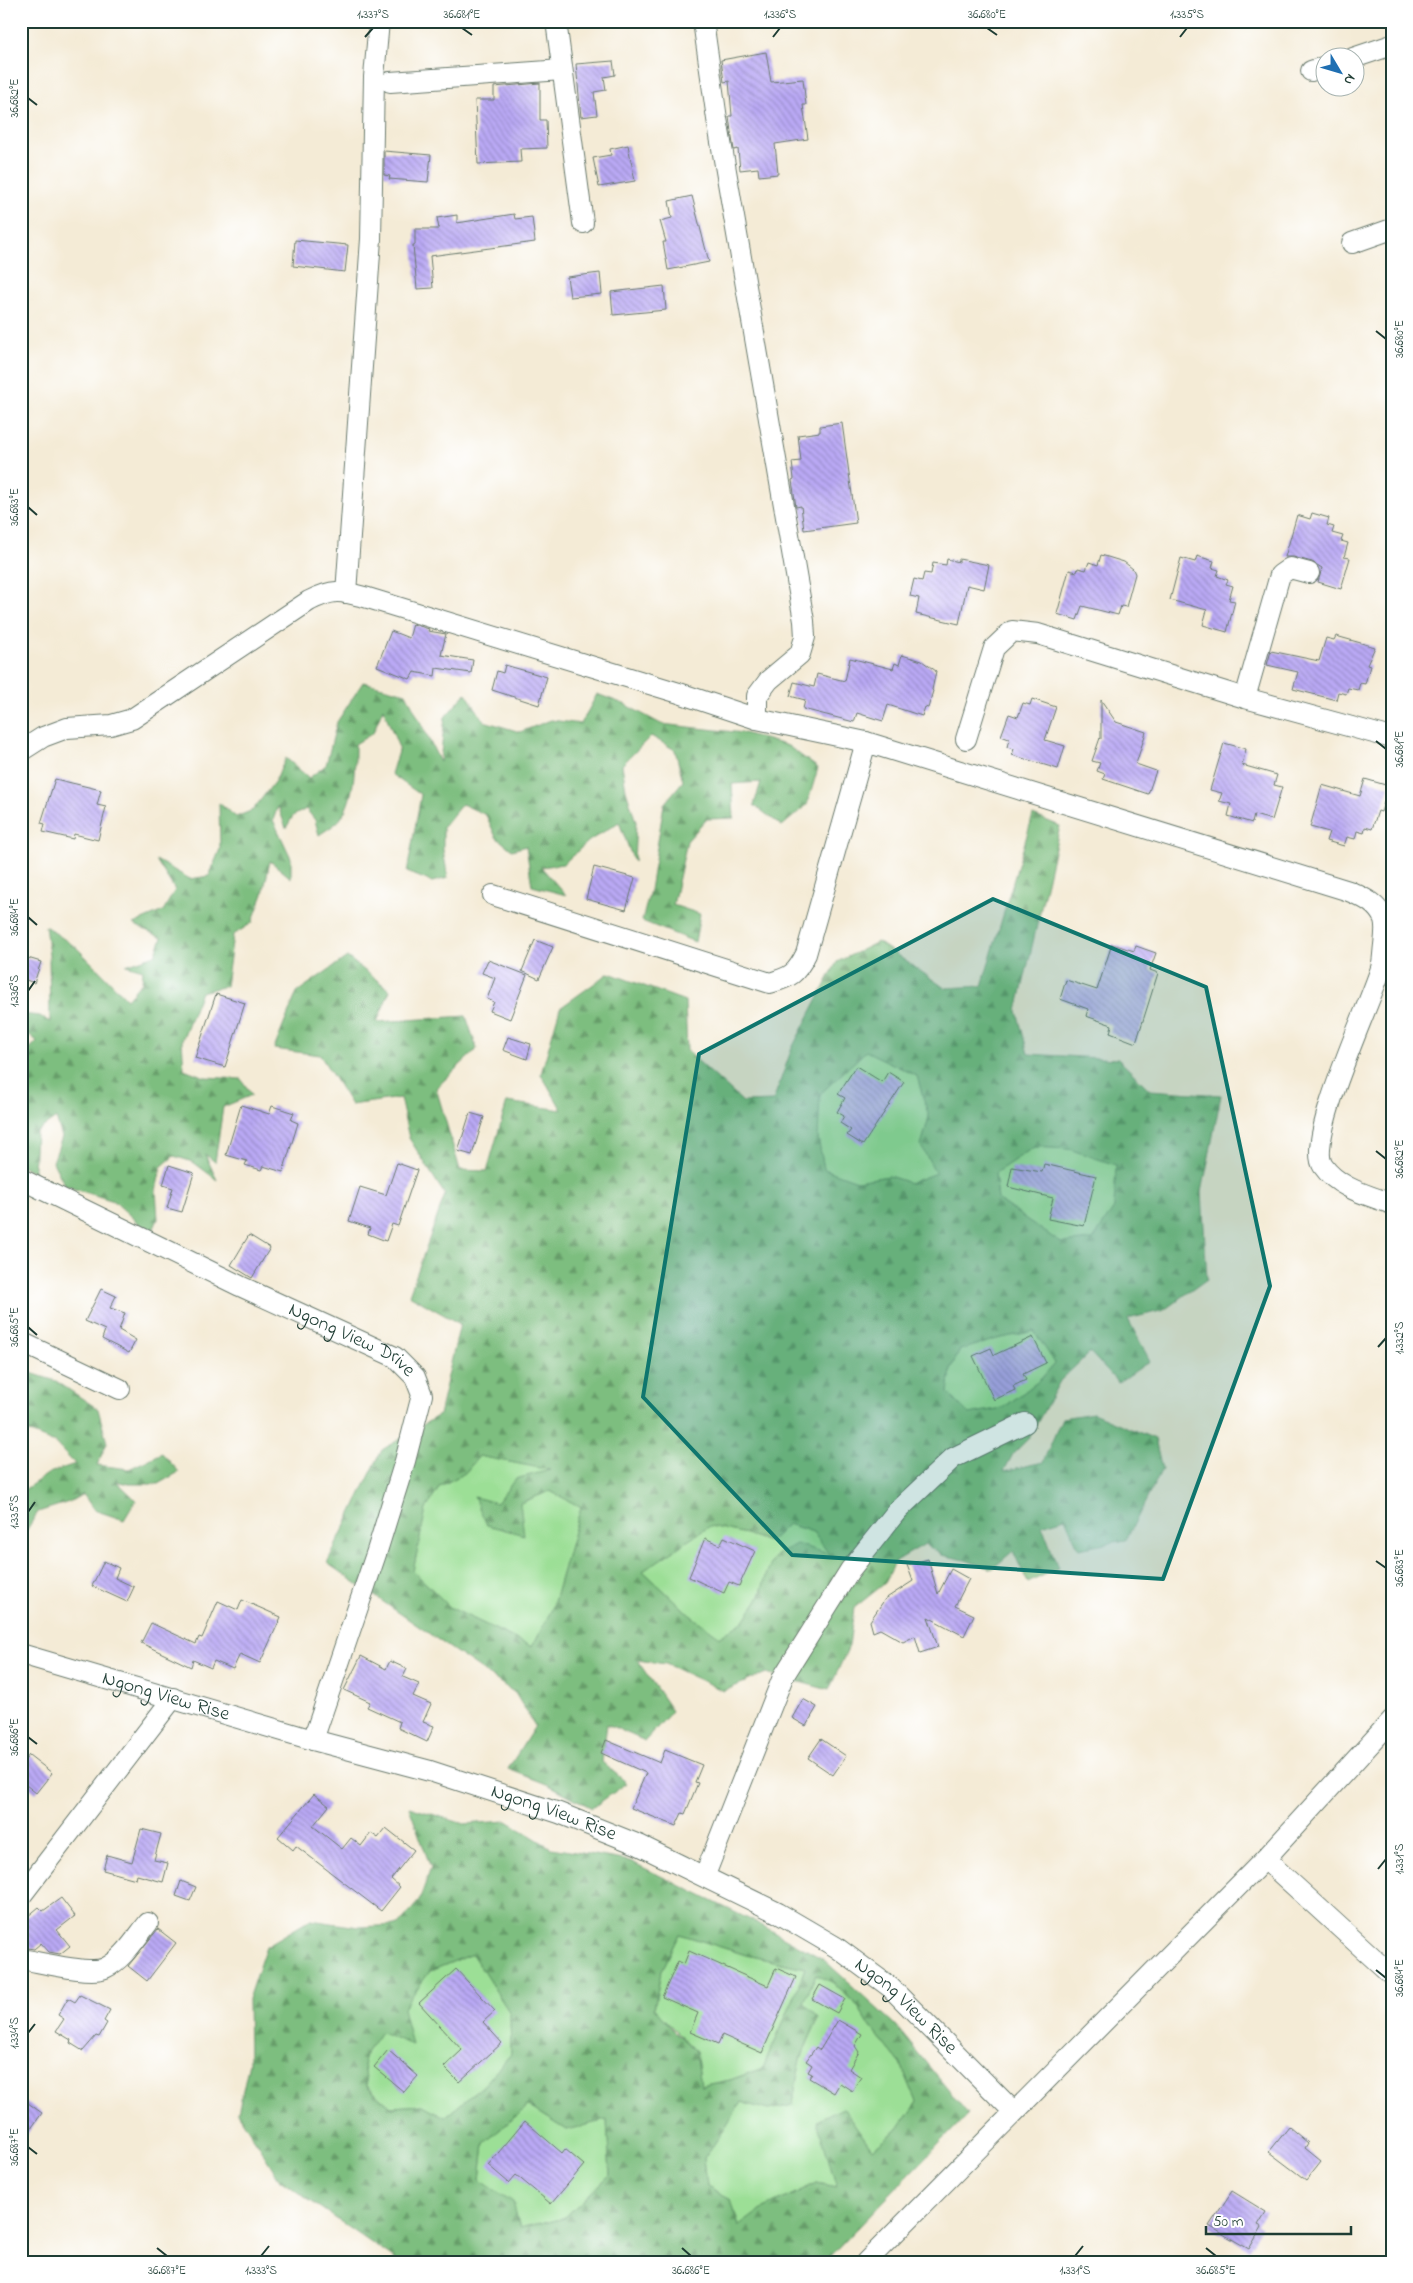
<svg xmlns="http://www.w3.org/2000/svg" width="1413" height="2283" font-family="'Indie Flower',sans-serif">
<defs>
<pattern id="forest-firs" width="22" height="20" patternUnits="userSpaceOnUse" patternTransform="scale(1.25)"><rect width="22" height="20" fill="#7dbe7f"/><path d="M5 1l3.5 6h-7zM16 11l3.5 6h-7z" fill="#669c69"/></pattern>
<pattern id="building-back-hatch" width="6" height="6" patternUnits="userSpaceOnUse" patternTransform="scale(1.25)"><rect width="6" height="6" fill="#baa9f5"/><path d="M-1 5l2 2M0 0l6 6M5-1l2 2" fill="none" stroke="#978bc7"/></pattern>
</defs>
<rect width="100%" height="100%" fill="#fff"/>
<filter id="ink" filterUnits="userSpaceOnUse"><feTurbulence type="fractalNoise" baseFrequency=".02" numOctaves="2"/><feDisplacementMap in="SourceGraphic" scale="10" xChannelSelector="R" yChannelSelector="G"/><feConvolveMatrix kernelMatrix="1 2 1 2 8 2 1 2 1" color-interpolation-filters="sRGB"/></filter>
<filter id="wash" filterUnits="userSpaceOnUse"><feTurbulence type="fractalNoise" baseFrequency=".0096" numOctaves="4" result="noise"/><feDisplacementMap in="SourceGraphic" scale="20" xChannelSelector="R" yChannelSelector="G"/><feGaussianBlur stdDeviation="1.12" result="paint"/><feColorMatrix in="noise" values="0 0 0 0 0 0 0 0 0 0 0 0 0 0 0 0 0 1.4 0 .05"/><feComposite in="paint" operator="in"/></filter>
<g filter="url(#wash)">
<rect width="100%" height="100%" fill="#f4ebd6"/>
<g fill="#9cdf96" stroke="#5e8e65">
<path d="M866 1051 917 1076 929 1117 921 1146 936 1173 910 1183 889 1176 857 1181 824 1169 818 1138 820 1094Z"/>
<path d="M1034 1147 1069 1149 1116 1165 1114 1208 1093 1240 1061 1243 998 1200 995 1173Z"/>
<path d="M1034 1331 1055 1363 1040 1380 1003 1408 968 1414 948 1393 951 1368 960 1350 997 1339Z"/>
<path d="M479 1456 552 1470 516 1479 497 1503 487 1525 520 1503 550 1491 581 1507 552 1609 532 1647 451 1608 413 1571 426 1509 440 1486 465 1473Z"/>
<path d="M788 1524 813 1532 830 1555 768 1570 760 1596 744 1621 720 1638 690 1615 643 1571 710 1525 746 1534 769 1542Z"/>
<path d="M680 1934 746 1955 805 1968 794 1998 763 2068 730 2080 701 2086 696 2051 654 2009 661 1972Z"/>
<path d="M472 1954 510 2013 511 2054 484 2085 445 2117 423 2105 391 2107 367 2086 363 2057 381 2032 402 2008 430 1971Z"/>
<path d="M816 1975 832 1982 859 2007 870 2026 901 2064 917 2102 897 2130 872 2149 843 2108 818 2121 837 2187 817 2183 762 2209 739 2227 731 2199 707 2186 704 2158 724 2130 741 2102 768 2110 793 2105C797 2069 802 2051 819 2019L804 2002Z"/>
<path d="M528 2106 566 2130 607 2119 610 2175 565 2217 519 2228 480 2180 484 2143Z"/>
</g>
<g fill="url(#forest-firs)" stroke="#4e7e5a" fill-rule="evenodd">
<path d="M363 682 406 693 440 762 445 717 466 693 484 721 520 732 551 720 581 724 597 694 624 704 661 724 744 733 788 746 818 768 807 805 782 826 754 805 761 782 732 784 734 818 707 819 687 841 673 905 700 914 695 942 642 921 650 890 664 804 683 781 675 750 651 736 622 765 626 790 636 822 634 862 619 822 589 841 563 864 541 867 566 895 532 886 526 846 512 850 496 837 486 815 462 804 443 827V850L448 878 432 882 407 872 421 795 391 774 399 748 383 708 373 733 355 744C355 767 355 797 341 818 337 824 326 830 319 835L315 820 306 809 293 816 286 828 278 806 273 820 291 858V878L270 861 263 894 252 923 233 935 226 986 201 992 182 1040 184 1069 205 1077 241 1079 252 1095 223 1107 215 1162 205 1154 217 1180 193 1162 174 1156 161 1167 156 1191 158 1219 151 1235 114 1201 65 1186 53 1162 62 1137 56 1118 36 1132 34 1172 21 1165V1054L26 1053 37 1041 21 1028V1014L40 1016 50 1022 49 955 45 926 77 948 127 999 142 982 143 970 126 965 155 955 162 938 133 924 163 911 175 890 156 860 190 879 209 876 220 849 219 803 236 817 253 810 275 781 286 758 309 778 326 765 337 722Z"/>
<path d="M1033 815 1060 826 1017 1011 1028 1054 1118 1059 1150 1090 1221 1095 1202 1192 1207 1279 1164 1310 1128 1319 1150 1361 1118 1383 1090 1352 1060 1381 1029 1438 1013 1454 1004 1471 1043 1462 1062 1418 1093 1413 1155 1439 1162 1469 1126 1540 1079 1549 1065 1518 1042 1525 1058 1568 1028 1583 1013 1551 992 1569 965 1560 942 1555 925 1544 896 1561 884 1584 854 1608 849 1646 829 1690 766 1673 724 1691 666 1664 637 1660 672 1711 645 1741 607 1724 602 1762 627 1783 592 1808 549 1785 508 1769 535 1726 515 1693 327 1563 382 1450 439 1415 460 1324 409 1295 445 1195 409 1138 400 1098 351 1105 320 1055 274 1049 297 992 347 957 390 990 377 1022 466 1016 477 1049 436 1088 460 1170 487 1171 507 1102 562 1110 541 1074 560 1008 609 973 685 1001 687 1051 743 1102 773 1101 792 1048 837 962 878 942 945 988 982 986ZM866 1051 917 1076 929 1117 921 1146 936 1173 910 1183 889 1176 857 1181 824 1169 818 1138 820 1094ZM1034 1147 1069 1149 1116 1165 1114 1208 1093 1240 1061 1243 998 1200 995 1173ZM1034 1331 1055 1363 1040 1380 1003 1408 969 1414 948 1393 951 1368 960 1350 997 1339ZM479 1456 550 1470 515 1479 497 1503 474 1497 487 1525 524 1535 520 1503 550 1491 581 1507 552 1609 532 1647 451 1608 413 1571 426 1509 440 1486 465 1473ZM788 1524 813 1532 829 1554 796 1544 776 1555 768 1570 760 1596 744 1621 720 1637 690 1615 643 1571 710 1526 746 1534 769 1542Z"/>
<path d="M21 1370 56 1381 98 1409 107 1443 97 1465 129 1469 162 1453 179 1472 158 1484H128L116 1481 136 1500 124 1520 94 1510 83 1494 69 1502 38 1512 21 1539V1492L49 1473 75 1464 55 1443 28 1432 21 1394Z"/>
<path d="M409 1807 464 1824 507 1821 551 1848 630 1861 763 1926 823 1959 895 2025 968 2114 825 2262H395L396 2260 280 2180 238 2113 249 2062 248 1999 266 1946 310 1920 359 1927 398 1925 419 1901 431 1868ZM680 1934 746 1955 805 1968 794 1998 763 2068 730 2080 701 2086 696 2051 673 2030 654 2008 661 1972ZM472 1954 510 2013 511 2054 484 2085 445 2117 423 2105 391 2107 367 2087 363 2057 381 2032 412 2045 403 2008 430 1971ZM816 1975 832 1982 859 2007 870 2026 901 2064 917 2102 897 2130 872 2149 843 2108 817 2121 837 2187 817 2183 762 2209 739 2226 731 2199 707 2186 704 2158 724 2130 741 2102 768 2110 793 2105C797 2068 802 2051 819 2018L804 2002ZM528 2106 566 2130 607 2120 610 2175 565 2217 520 2228 513 2202 480 2180 484 2143Z"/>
</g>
<g id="blocks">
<g fill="url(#building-back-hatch)">
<path d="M766 52 771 82 803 79 806 105H803L808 139 775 144 778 174 759 176 758 168 740 170 738 149 734 150 731 132 729 116H732L729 81 724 82 721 60Z"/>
<path d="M613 61 615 75 604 77 606 90 594 92 597 115 581 117 576 64Z"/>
<path d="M540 83V120H546L547 148 520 149 521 162 478 164 475 100H494V87Z"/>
<path d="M628 145 635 181 599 187 593 158 611 155 610 149Z"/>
<path d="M384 151 431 155 428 182 389 179 390 176 384 175Z"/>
<path d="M692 196 709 262 668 270 663 242H666L660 221 672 218 669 201Z"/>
<path d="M514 214 515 219 532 217 535 242 430 256 433 288 417 289 413 245H415V229H439L437 218 457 215V223Z"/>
<path d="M295 240 348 245 345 272 293 266Z"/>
<path d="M600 273 602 294 570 297 567 277Z"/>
<path d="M664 286 666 310 613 315 611 292Z"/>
<path d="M842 423 856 523 804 530 801 506 796 507 792 480 794 479 792 462 801 461 798 435 820 432V426Z"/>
<path d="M1312 513 1329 518 1327 525 1334 527 1332 533 1343 536 1341 541 1348 543 1344 557 1350 558 1341 589 1318 582 1322 568 1312 562 1293 557H1285L1297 515 1310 519Z"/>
<path d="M1101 555 1124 562 1133 569 1135 574 1126 607 1121 606 1118 615 1082 606 1077 620 1057 614 1069 570 1077 572 1078 568 1086 570 1089 562 1098 565Z"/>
<path d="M1197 556 1214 561 1212 568 1219 570 1217 576 1228 580 1226 584 1233 586 1229 600 1235 601 1227 632 1203 625 1207 610 1170 600 1181 558 1195 562Z"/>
<path d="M947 559 959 562V559L989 565 984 589 967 585 959 624 916 614 919 598 910 596 914 579 922 581 924 573 931 574 933 563 946 565Z"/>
<path d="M413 624 429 629 428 631 446 634 441 655 473 660 471 673 436 668 435 676 414 672 410 679 377 666 391 631 409 638Z"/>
<path d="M1336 636 1375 647 1367 665 1370 666 1365 684 1360 683 1358 690 1348 688 1346 694 1338 692 1336 700 1293 689 1298 672 1267 665 1271 651 1319 661 1326 638 1334 640Z"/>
<path d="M902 655 922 661 936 671 932 690 933 691 928 708 925 707 922 716 888 705 883 721 857 713 854 722 803 709 805 700 790 696 794 682 814 687 817 674 845 681 850 658 893 669 895 663 899 665Z"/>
<path d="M505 665 547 677 539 705 492 690 497 671 503 673Z"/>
<path d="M1032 699 1056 707 1045 740 1065 746 1058 769 1012 755 1014 749 1007 747 1009 739 1001 736 1009 714 1018 717 1023 703 1030 705Z"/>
<path d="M1101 700 1116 722 1146 732 1136 764 1156 771 1148 794 1103 779 1105 774 1097 771 1100 763 1092 761 1100 738 1101 739Z"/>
<path d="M1224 743 1246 749 1242 765 1277 775 1274 785 1282 787 1272 820 1254 815 1252 823 1228 816 1231 804 1219 801 1222 793 1210 790Z"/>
<path d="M55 779 101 790 97 805 106 807 98 840 74 834 73 839 43 832 45 824 41 823Z"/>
<path d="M1365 779 1389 786 1381 812 1378 811 1372 829 1365 827 1364 833 1357 831 1355 839 1347 837 1344 846 1326 841 1329 832 1310 827 1322 785 1360 796Z"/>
<path d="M594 867 635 878 626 910 586 899Z"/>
<path d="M535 940 553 947 539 979 522 971Z"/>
<path d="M1112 944 1134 951 1136 946 1156 953 1150 970 1158 973 1136 1043 1110 1033 1112 1025 1086 1016 1088 1009 1060 999 1066 980 1097 990Z"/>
<path d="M21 956 41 962 34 983 21 978Z"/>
<path d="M488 960 527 975 510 1019 490 1011 494 1002 487 999 495 978 482 973Z"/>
<path d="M216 994 245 1003 225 1067 195 1058Z"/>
<path d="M508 1037 531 1044 527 1059 503 1050Z"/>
<path d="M856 1066 882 1082 888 1072 904 1082 863 1145 847 1135 851 1130 840 1123 844 1116 837 1112 845 1098 838 1094Z"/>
<path d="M241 1105 269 1114 272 1106 294 1113 291 1120 298 1123 283 1172 263 1166 261 1170 245 1165 247 1161 226 1155Z"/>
<path d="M470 1113 484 1117 472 1155 458 1151Z"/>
<path d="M397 1163 417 1170 398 1226 392 1224 386 1241 368 1234 370 1228 349 1221 360 1187 386 1195Z"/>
<path d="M1044 1164 1096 1176 1084 1226 1048 1219 1053 1198 1008 1187 1012 1167 1042 1172Z"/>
<path d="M169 1165 194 1173 182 1212 167 1208 173 1188 163 1185Z"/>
<path d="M249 1235 270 1248 252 1278 231 1265Z"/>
<path d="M101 1289 116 1296 110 1308 125 1313 119 1330 136 1340 129 1353 102 1339 105 1330 85 1321Z"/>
<path d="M1033 1337 1046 1363 1023 1374 1026 1380 1013 1386 1015 1390 994 1400 973 1356 991 1348 994 1355Z"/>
<path d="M724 1537 755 1551 739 1586 729 1582 724 1593 689 1577 705 1538 720 1545Z"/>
<path d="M928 1559 938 1594 951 1569 969 1579 955 1606 974 1615 964 1636 928 1617 938 1647 920 1653 915 1636 903 1642 880 1629 873 1632 870 1621 885 1599 913 1581 907 1565Z"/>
<path d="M104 1561 119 1568 115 1578 134 1587 127 1602 92 1586Z"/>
<path d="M242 1600 281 1617 260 1663 240 1654 233 1669 214 1661 211 1668 193 1660 191 1667 141 1643 151 1623 196 1644 199 1637 202 1638 218 1601 238 1610Z"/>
<path d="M361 1656 386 1669 390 1661 407 1669 403 1677 419 1684 413 1696 431 1704 423 1722 434 1726 427 1742 398 1728 400 1722 367 1707 370 1702 344 1690Z"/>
<path d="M803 1699 817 1707 806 1726 792 1718Z"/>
<path d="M821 1739 846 1756 833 1775 808 1758Z"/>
<path d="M606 1740 660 1763 665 1750 702 1765 695 1782 698 1783 685 1814 682 1813 676 1826 631 1808 646 1773 601 1753Z"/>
<path d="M29 1755 52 1773 36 1793 21 1781V1765Z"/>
<path d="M314 1794 329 1806 313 1826 342 1849 351 1838 361 1846 371 1833 378 1838 386 1828 414 1850 391 1879 400 1887 381 1911 296 1846 293 1850 278 1837Z"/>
<path d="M141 1829 161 1834 154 1860 168 1863 163 1882 137 1875 136 1879 103 1870 107 1855 132 1862Z"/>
<path d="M181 1881 196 1887 190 1901 176 1896Z"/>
<path d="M61 1898 75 1916 57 1930 70 1946 60 1954 49 1952 41 1943 34 1949 21 1947V1922L39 1907 43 1911Z"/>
<path d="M158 1929 176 1943 147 1981 128 1966Z"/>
<path d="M689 1951 768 1986 776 1968 796 1977 762 2053 722 2035 718 2044 690 2032 698 2013 662 1997 678 1961 684 1964Z"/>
<path d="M456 1969 495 2011 483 2022 502 2043 459 2082 444 2067 462 2050 419 2003Z"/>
<path d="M820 1985 845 1999 837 2013 812 1999Z"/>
<path d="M80 1995 110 2010 104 2021 107 2023 99 2037 96 2036 83 2051 70 2043 71 2040 56 2031 64 2019 58 2015 68 1998 75 2002Z"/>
<path d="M838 2020 862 2034 855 2046 859 2052 849 2069 861 2077 852 2091 840 2083 834 2093 809 2078 812 2074 808 2072 812 2065 806 2061 816 2047 820 2050Z"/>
<path d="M388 2050 418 2076 404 2092 374 2067Z"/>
<path d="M21 2098 42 2113 21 2143Z"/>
<path d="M525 2121 562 2153 565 2149 584 2165 551 2204 516 2175 509 2183 488 2165Z"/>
<path d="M1289 2127 1308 2143 1305 2148 1321 2161 1306 2180 1269 2152Z"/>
<path d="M1232 2191 1266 2212 1258 2225 1262 2227 1249 2249 1209 2226Z"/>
</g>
</g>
</g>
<g filter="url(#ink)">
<use href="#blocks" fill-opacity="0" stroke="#6a7a6d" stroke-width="1"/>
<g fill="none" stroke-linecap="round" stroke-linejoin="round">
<defs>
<g id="minor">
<path d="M556 21 583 223"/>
<path d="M703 21 717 119 804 621 805 637 800 654 769 680 757 696V719"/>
<path d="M1353 58 1392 45"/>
<path d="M1311 71 1326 66"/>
<path d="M390 82 562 70"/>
<path d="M1352 243 1392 229"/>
<path d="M346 593 371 239 374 77 379 21"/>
<path d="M1245 698 1280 575 1290 568 1309 573"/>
<path d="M966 739 994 648 1012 631 1038 634 1245 698 1392 738"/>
<path d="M21 751 43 737 67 728 111 725 132 719 309 601C335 588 341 591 368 598L679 693 757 719 866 742"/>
<path d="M493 895 770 983C791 977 796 974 806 954L866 742 1349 891C1364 898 1377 903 1384 919 1386 926 1385 937 1384 945 1383 952 1383 961 1381 968 1371 1003 1305 1140 1323 1166 1338 1188 1368 1195 1392 1204"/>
<path id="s1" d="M21 1179 240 1286 395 1357 415 1377 422 1395 405 1461 377 1551 313 1740"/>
<path d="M21 1342 120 1389"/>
<path id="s2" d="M21 1654 313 1740 430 1771 559 1813 639 1845 778 1913 836 1947 890 1987 1014 2112"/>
<path d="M1265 1859 1392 1975"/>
<path d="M705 1875 783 1677 850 1570 897 1511 953 1458 1025 1423"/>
<path d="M21 1896 173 1698"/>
<path d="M21 1959C40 1962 90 1975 105 1968 123 1960 136 1938 148 1923"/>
<path d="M866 2262 1265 1859 1392 1720"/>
</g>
</defs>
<use href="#minor" stroke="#6a7a6d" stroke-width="22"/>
<use href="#minor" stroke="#fff" stroke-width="20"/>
</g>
</g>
<path fill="#0f766e" fill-opacity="0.2" stroke="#0f766e" stroke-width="4" stroke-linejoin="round" d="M993 899 1206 987 1270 1286 1163 1579 792 1555 643 1397 699 1054Z"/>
<path fill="none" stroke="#1f3d34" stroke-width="2" d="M462 28 472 35M987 28 997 35M365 37 373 28M773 37 780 28M1180 37 1187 28M28 98 37 105M1376 331 1386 339M28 507 37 515M1376 741 1386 749M28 917 37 925M28 991 35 981M1376 1151 1386 1159M28 1327 37 1335M1378 1347 1386 1338M28 1512 35 1502M1376 1561 1386 1568M28 1737 37 1744M1378 1869 1386 1859M1376 1970 1386 1978M28 2033 35 2024M28 2147 37 2154M157 2248 167 2256M682 2248 691 2256M1206 2248 1216 2256M261 2256 269 2246M1075 2256 1083 2246"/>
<g text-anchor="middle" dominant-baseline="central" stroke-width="5" stroke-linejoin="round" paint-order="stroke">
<g font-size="20" fill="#1f3d34" stroke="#fff">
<text stroke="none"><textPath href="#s1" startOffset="368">Ngong View Drive</textPath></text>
<text stroke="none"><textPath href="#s2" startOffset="151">Ngong View Rise</textPath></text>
<text stroke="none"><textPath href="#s2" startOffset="556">Ngong View Rise</textPath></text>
<text stroke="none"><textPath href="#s2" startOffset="961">Ngong View Rise</textPath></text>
</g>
</g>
<rect width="1413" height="2283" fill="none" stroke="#fff" stroke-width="55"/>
<g transform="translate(1340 72) rotate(128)"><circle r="24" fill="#ffffff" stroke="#a5b1ae"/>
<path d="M0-4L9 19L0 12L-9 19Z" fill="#1f6fb2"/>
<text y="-8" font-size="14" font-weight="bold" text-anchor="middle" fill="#1f3d34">N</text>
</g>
<path d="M1206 2226v8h145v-8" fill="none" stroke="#1f3d34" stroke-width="2.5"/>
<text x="1213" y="2226" font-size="15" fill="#1f3d34" stroke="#ffffff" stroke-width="4" paint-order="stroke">50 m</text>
<rect x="28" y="28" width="1358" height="2228" fill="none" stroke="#1f3d34" stroke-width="2"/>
<g font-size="12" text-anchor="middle" fill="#1f3d34">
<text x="373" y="18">1.337°S</text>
<text x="462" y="18">36.681°E</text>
<text x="780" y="18">1.336°S</text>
<text x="987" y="18">36.680°E</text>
<text x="1187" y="18">1.335°S</text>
<text transform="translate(14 98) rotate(-90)" y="4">36.682°E</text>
<text transform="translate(1399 339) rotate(-90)" y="4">36.680°E</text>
<text transform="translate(14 507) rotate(-90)" y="4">36.683°E</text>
<text transform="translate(1399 749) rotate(-90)" y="4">36.681°E</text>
<text transform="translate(14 917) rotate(-90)" y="4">36.684°E</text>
<text transform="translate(14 991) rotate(-90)" y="4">1.336°S</text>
<text transform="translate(1399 1159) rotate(-90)" y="4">36.682°E</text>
<text transform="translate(14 1327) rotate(-90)" y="4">36.685°E</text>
<text transform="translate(1399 1338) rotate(-90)" y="4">1.332°S</text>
<text transform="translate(14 1512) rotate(-90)" y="4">1.335°S</text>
<text transform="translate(1399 1568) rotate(-90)" y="4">36.683°E</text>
<text transform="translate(14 1737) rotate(-90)" y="4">36.686°E</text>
<text transform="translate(1399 1859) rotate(-90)" y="4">1.331°S</text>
<text transform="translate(1399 1978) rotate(-90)" y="4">36.684°E</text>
<text transform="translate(14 2033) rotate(-90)" y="4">1.334°S</text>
<text transform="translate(14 2147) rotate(-90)" y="4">36.687°E</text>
<text x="167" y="2274">36.687°E</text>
<text x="261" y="2274">1.333°S</text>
<text x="691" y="2274">36.686°E</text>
<text x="1075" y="2274">1.331°S</text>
<text x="1216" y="2274">36.685°E</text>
</g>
</svg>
